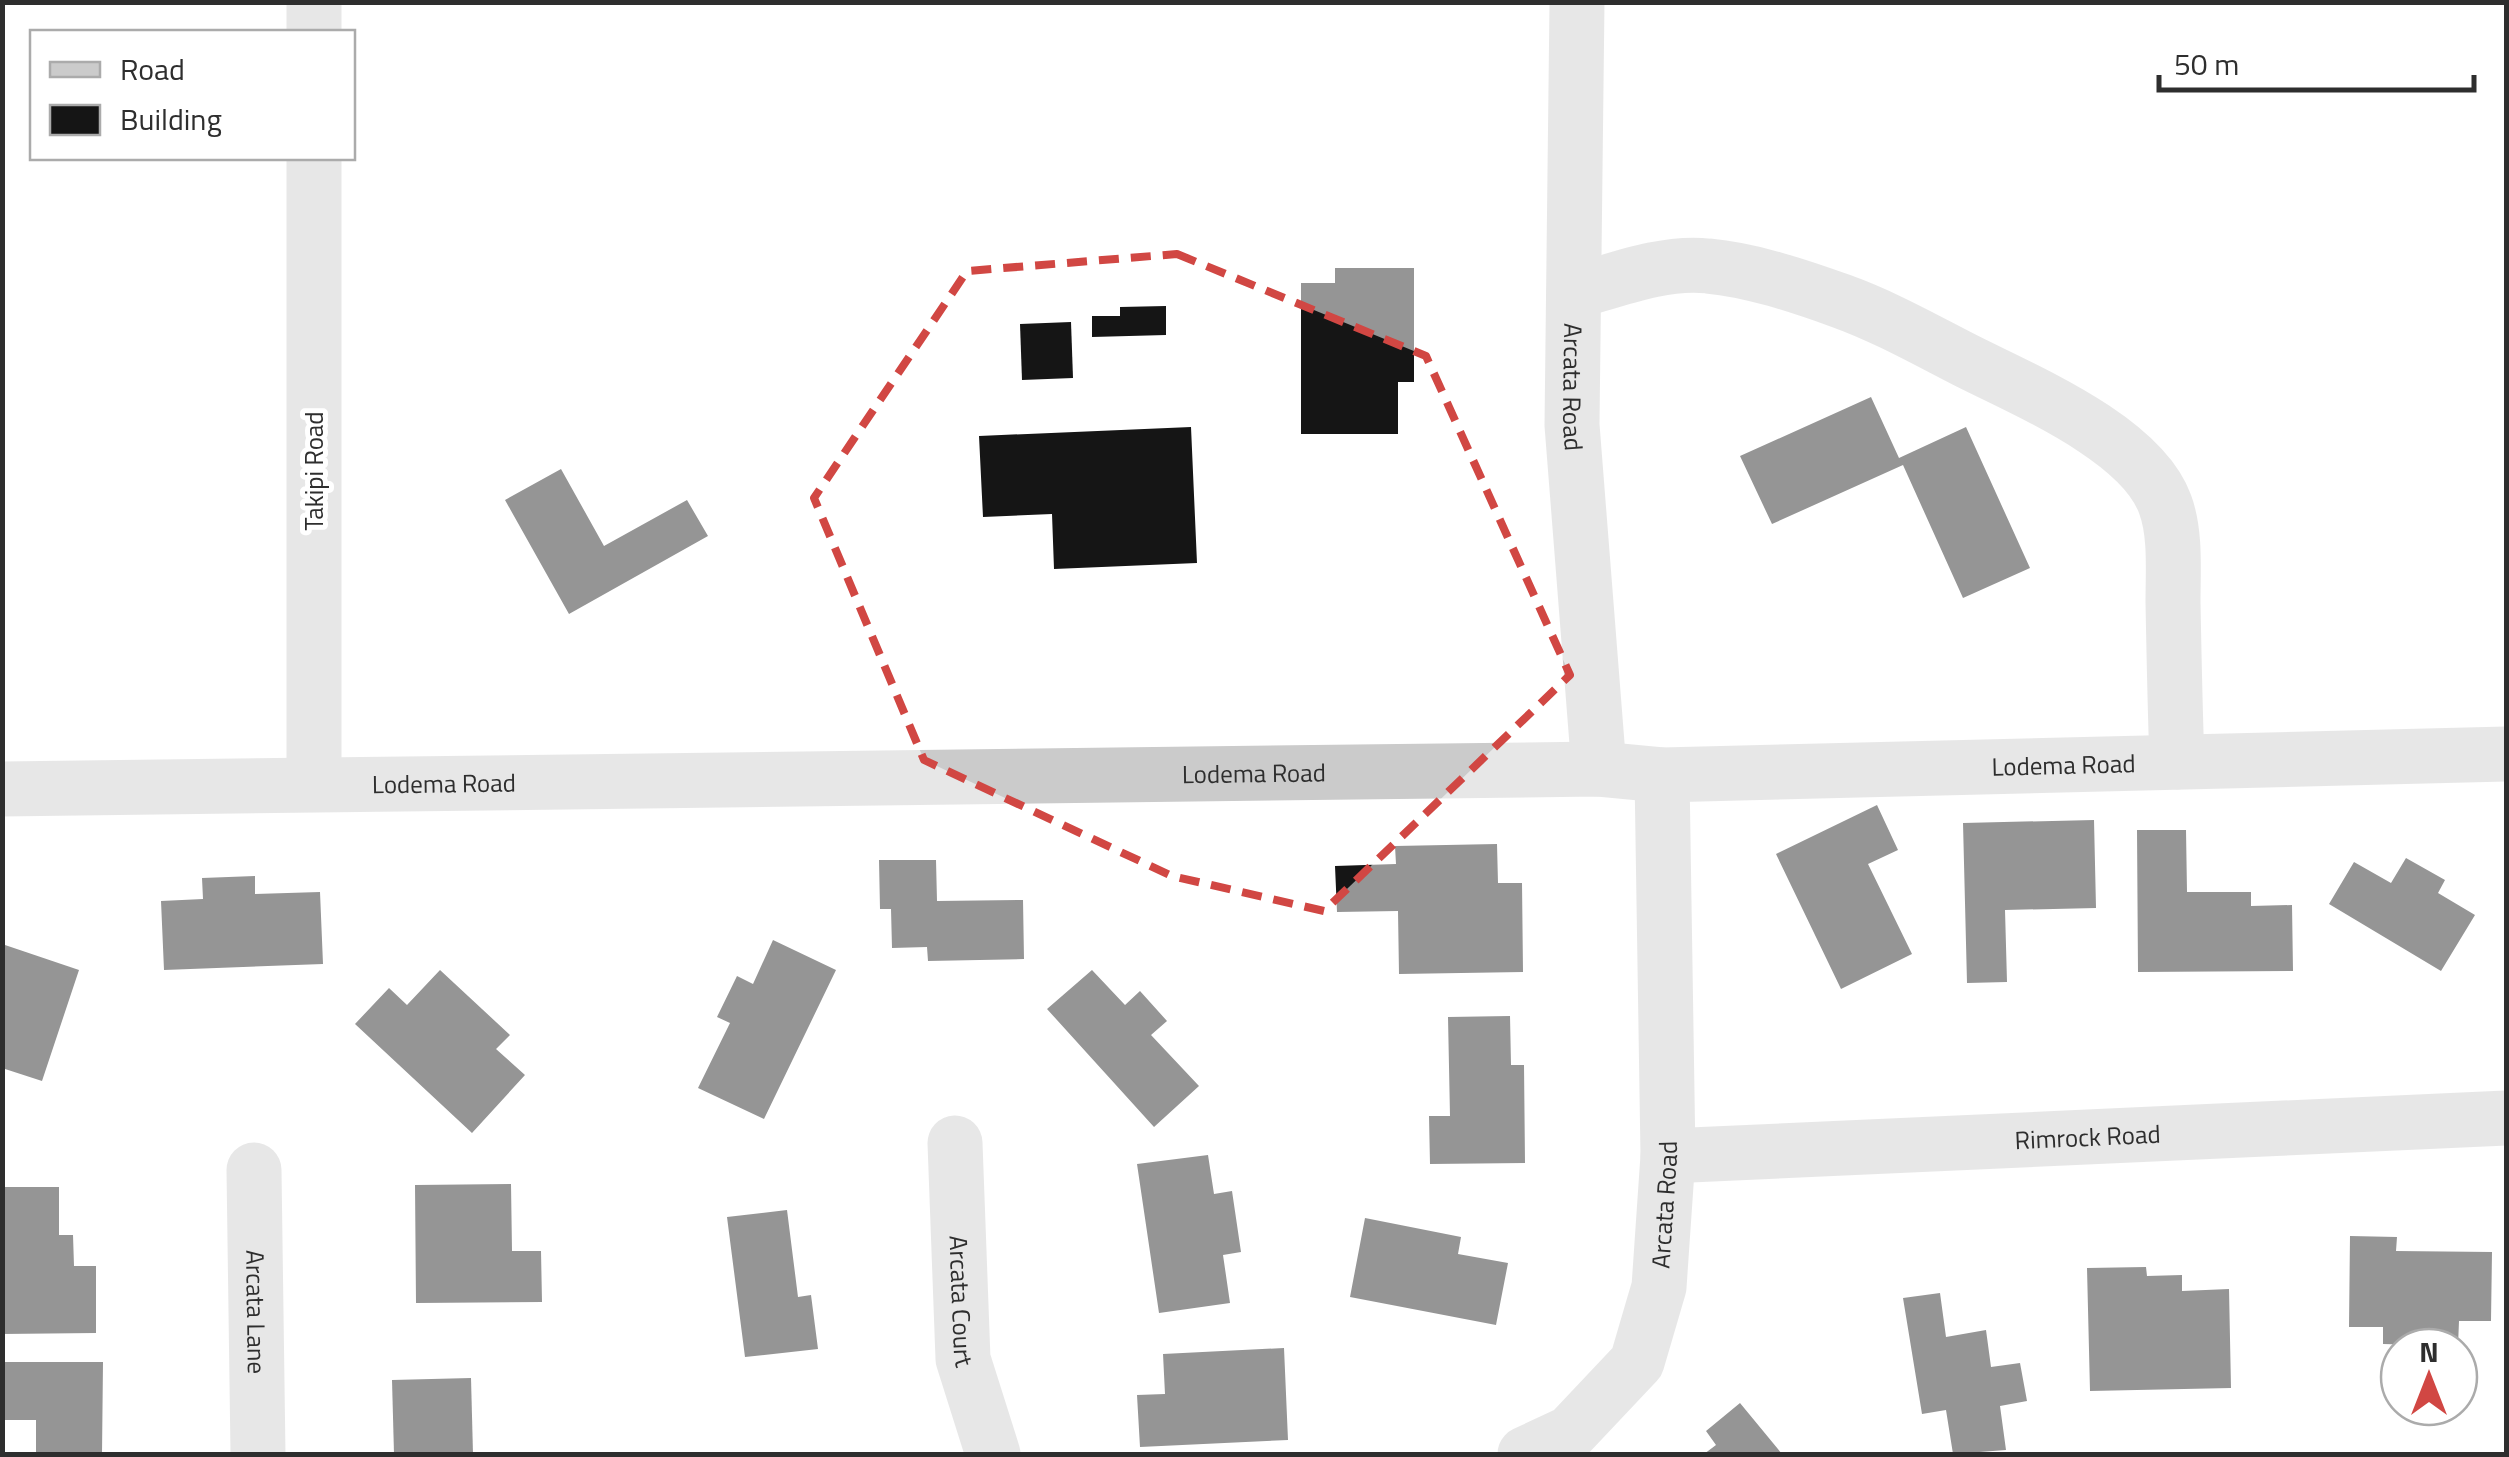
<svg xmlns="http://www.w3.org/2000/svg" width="2509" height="1457" font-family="'Titillium Web',sans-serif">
<rect width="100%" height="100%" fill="#fff"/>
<g fill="#151515">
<path d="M1335 268H1414V382H1398V434H1301V283H1335Z"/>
<path d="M1166 306V335L1092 337V316H1120V307Z"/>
<path d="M1071 322 1073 378 1022 380 1020 324Z"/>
<path d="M1871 397 1899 458 1966 427 2030 568 1963 598 1903 465 1772 524 1740 456Z"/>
<path d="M1191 427 1197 563 1054 569 1052 514 983 517 979 436Z"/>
<path d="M561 469 604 546 687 500 708 536 569 614 505 500Z"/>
<path d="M1877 805 1898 850 1868 864 1912 954 1841 989 1776 854Z"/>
<path d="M2094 820 2096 908 2005 910 2007 982 1967 983 1963 823Z"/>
<path d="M2137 830H2186L2187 892H2251V906L2292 905 2293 971 2138 972Z"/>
<path d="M1497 844 1498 883H1522L1523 972 1399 974 1398 911 1337 912 1335 866 1396 864 1395 846Z"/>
<path d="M2406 858 2445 880 2438 893 2475 915 2441 971 2329 904 2354 862 2391 883Z"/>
<path d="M879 860H936L937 901 1023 900 1024 959 928 961 927 947 892 948 891 909H880Z"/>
<path d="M255 876V894L320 892 323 964 164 970 161 901 203 899 202 878Z"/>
<path d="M773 940 836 970 764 1119 698 1088 730 1023 717 1017 737 976 753 984Z"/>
<path d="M5 945 79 970 42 1081 2 1068Z"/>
<path d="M440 970 510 1035 496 1049 525 1075 472 1133 355 1024 389 988 407 1005Z"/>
<path d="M1092 970 1125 1005 1140 991 1167 1021 1151 1035 1199 1086 1154 1127 1047 1009Z"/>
<path d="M1510 1016 1511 1065H1524L1525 1163 1430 1164 1429 1116H1450L1448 1017Z"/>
<path d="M1208 1155 1214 1194 1232 1191 1241 1252 1223 1255 1230 1303 1159 1313 1137 1164Z"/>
<path d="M511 1184 512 1251H541L542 1302 416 1303 415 1185Z"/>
<path d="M2 1187H59V1235H73L74 1266H96V1333L2 1334Z"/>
<path d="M787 1210 798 1297 811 1295 818 1349 745 1357 727 1217Z"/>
<path d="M1365 1218 1461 1237 1458 1254 1508 1263 1496 1325 1350 1297Z"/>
<path d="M2350 1236 2397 1237 2396 1251 2492 1252 2491 1321H2459L2458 1346 2383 1344V1327H2349Z"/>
<path d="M2146 1267 2147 1276 2182 1275V1291L2229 1289 2231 1388 2090 1391 2087 1268Z"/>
<path d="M1940 1293 1946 1337 1986 1330 1991 1367 2020 1363 2027 1401 2000 1406 2006 1450 1953 1454 1946 1410 1922 1414 1903 1298Z"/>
<path d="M1284 1348 1288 1440 1140 1447 1137 1395 1165 1394 1163 1354Z"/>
<path d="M2 1362H103L102 1454H36V1420H2Z"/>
<path d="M471 1378 473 1454H394L392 1380Z"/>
<path d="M1740 1403 1782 1454H1704L1716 1445 1706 1431Z"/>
</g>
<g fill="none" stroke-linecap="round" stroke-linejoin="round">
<g stroke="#cbcbcb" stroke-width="55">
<path d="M314 2V32"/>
<path id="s1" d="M1577 2 1572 425 1599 769"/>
<path d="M314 158V784"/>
<path d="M1574 292C1616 280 1664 261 1708 266 1752 270 1799 286 1841 301 1883 316 1924 339 1965 360 2024 390 2141 438 2165 504 2176 533 2173 571 2173 602 2174 655 2175 709 2177 762"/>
<path id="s2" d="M2 789 1599 769 1662 775 2506 754"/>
<path id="s3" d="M955 1143 963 1359 993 1454"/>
<path id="s4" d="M1668 1156 2506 1118"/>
<path id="s5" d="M254 1170 258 1454"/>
<path id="s6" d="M1525 1454 1570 1433 1637 1362 1659 1287 1668 1156 1662 775"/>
</g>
</g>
<path d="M0 0H2509V1457H0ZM1177 254 1426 356 1570 675 1324 911 1172 876 924 760 814 498 967 271Z" fill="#fff" fill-opacity=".55" fill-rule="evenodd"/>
<path fill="none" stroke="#d14743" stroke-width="8" stroke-dasharray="20 12" stroke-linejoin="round" d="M1177 254 1426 356 1570 675 1324 911 1172 876 924 760 814 498 967 271Z"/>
<g text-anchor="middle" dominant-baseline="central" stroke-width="10" stroke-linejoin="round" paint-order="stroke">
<g font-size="25" fill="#2e2e2e" stroke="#fff">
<text stroke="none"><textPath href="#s1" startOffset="385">Arcata Road</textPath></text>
<text transform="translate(314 471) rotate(-90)">Takipi Road</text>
<text stroke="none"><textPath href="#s2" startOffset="2062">Lodema Road</textPath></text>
<text stroke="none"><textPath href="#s2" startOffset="1252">Lodema Road</textPath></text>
<text stroke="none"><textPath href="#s2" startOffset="442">Lodema Road</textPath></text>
<text stroke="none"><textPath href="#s4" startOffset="420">Rimrock Road</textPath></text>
<text stroke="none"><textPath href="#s6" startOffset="308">Arcata Road</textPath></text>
<text stroke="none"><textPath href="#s3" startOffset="158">Arcata Court</textPath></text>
<text stroke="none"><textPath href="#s5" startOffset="142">Arcata Lane</textPath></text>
</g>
</g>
<rect width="2509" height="1457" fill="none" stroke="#2e2e2e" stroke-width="10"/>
<rect x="30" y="30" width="325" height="130" fill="#ffffff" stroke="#ababab" stroke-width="2.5"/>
<rect x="50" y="62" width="50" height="15" fill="#cbcbcb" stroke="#ababab" stroke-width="2.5"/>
<text x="120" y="80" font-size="30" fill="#2e2e2e">Road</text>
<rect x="50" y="105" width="50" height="30" fill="#151515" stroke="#ababab" stroke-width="2.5"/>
<text x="120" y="130" font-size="30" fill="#2e2e2e">Building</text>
<g transform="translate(2429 1377)"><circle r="48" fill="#ffffff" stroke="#ababab" stroke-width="2.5"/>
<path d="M0-8L18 38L0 25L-18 38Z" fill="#d14743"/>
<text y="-15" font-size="28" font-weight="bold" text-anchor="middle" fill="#2e2e2e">N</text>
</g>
<path d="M2159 75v15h315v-15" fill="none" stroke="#2e2e2e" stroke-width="5"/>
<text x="2174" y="75" font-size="30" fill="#2e2e2e" stroke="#ffffff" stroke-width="8" paint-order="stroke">50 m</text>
</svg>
